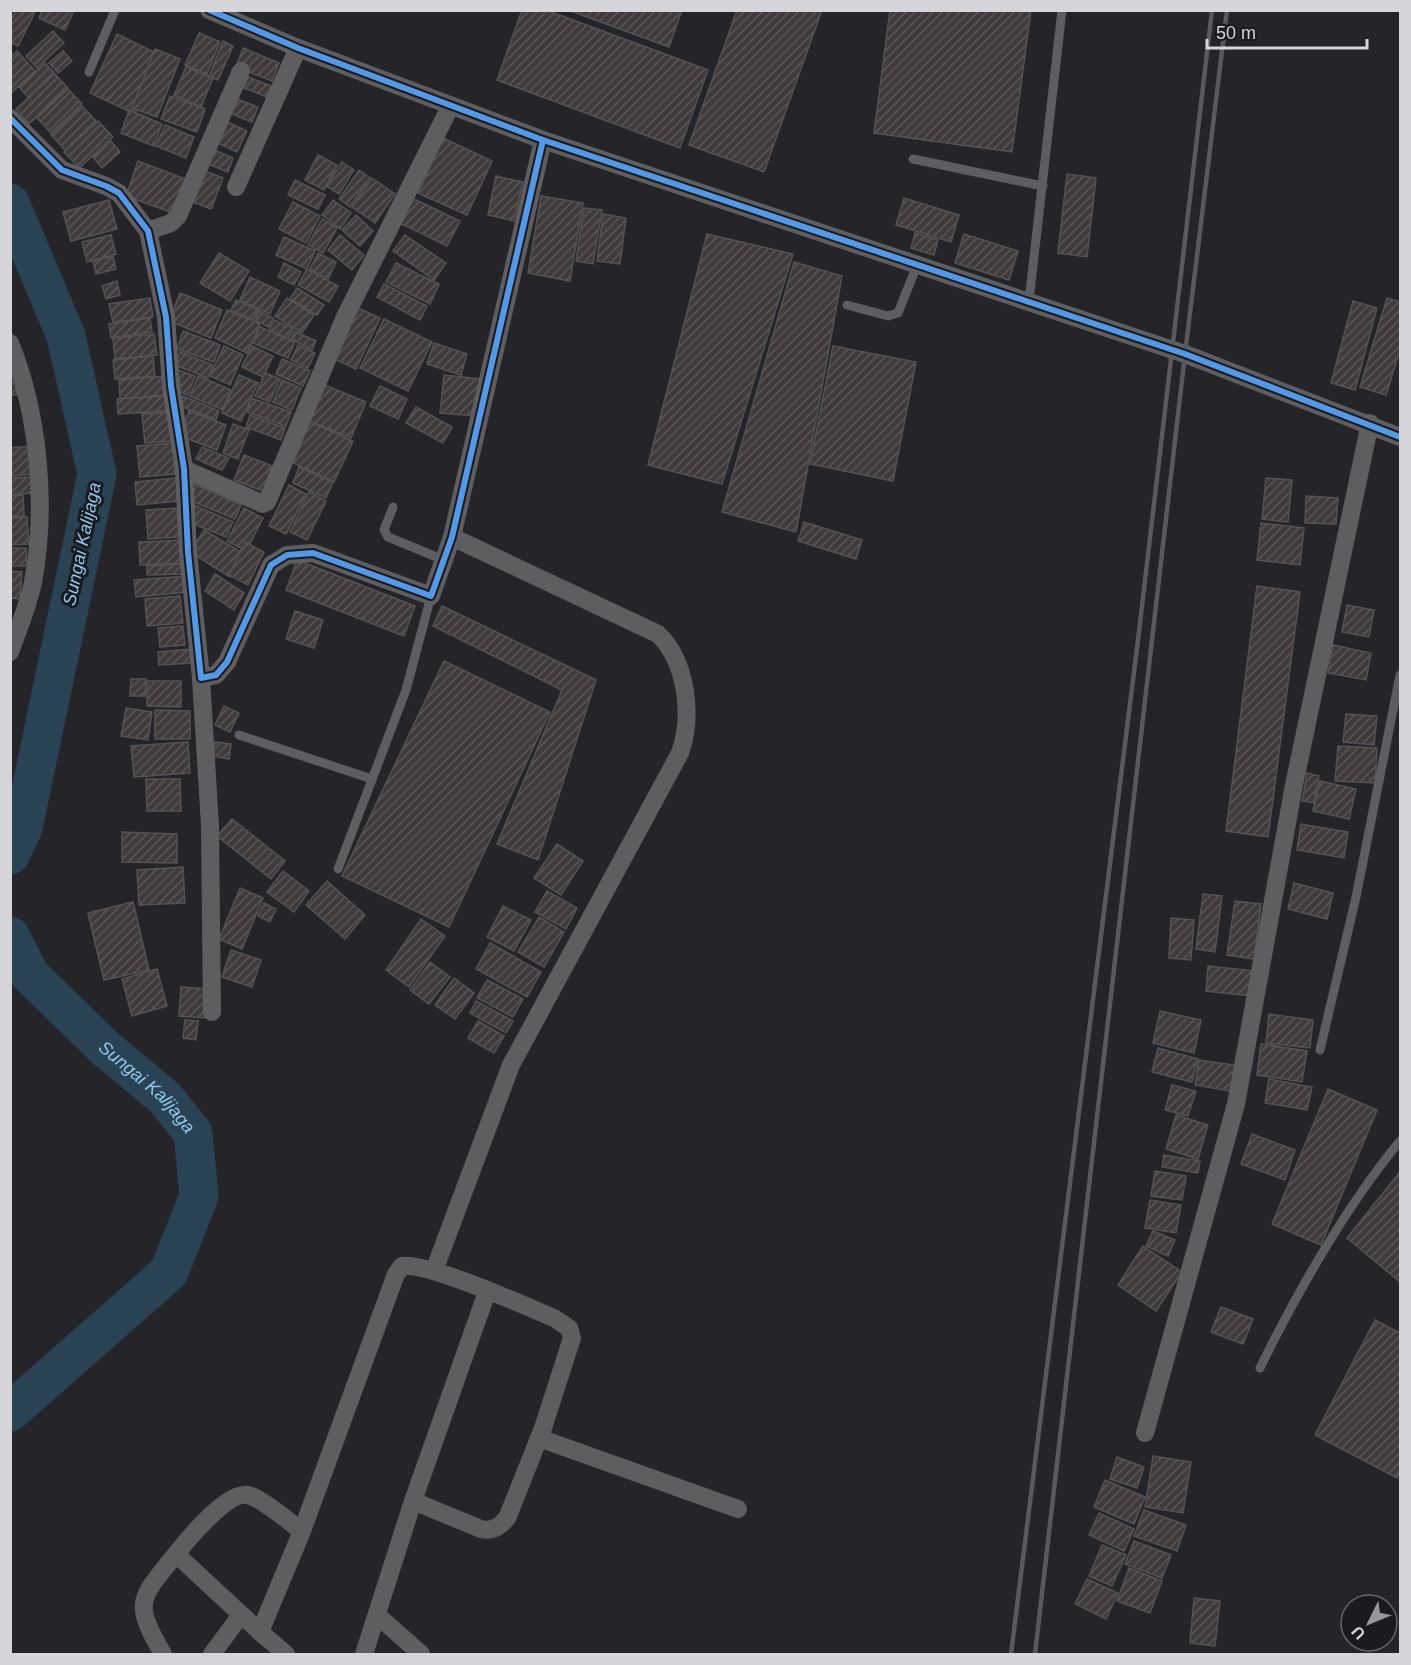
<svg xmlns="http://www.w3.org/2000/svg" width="1411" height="1665" font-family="Helvetica,sans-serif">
<defs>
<pattern id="building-hatch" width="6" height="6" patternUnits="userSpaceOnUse" patternTransform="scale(1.5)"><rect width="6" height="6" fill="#403a3b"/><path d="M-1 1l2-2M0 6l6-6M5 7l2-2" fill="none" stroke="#5b5657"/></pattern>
</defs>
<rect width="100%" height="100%" fill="#242429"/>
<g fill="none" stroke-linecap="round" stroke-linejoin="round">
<g stroke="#294355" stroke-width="39">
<path d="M10 203 66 336 97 474 23 828 10 855"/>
<path id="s1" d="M10 936 30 975 105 1048 165 1098 193 1133 199 1196 169 1272 10 1412"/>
</g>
</g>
<g fill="url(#building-hatch)" stroke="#545254" stroke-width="1.5">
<path d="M16 10H36L18 46 10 42V22Z"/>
<path d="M42 10H74L65 30 39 18Z"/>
<path d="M522 10H546L708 70 680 148 497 80Z"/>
<path d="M568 10H682L669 47Z"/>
<path d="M737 10H822L764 172 689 145Z"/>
<path d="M890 10H1031L1012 152 874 133Z"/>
<path d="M53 31 64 43 37 68 26 56Z"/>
<path d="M199 33 220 42 207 74 185 65Z"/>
<path d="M117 34 162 56 135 114 90 93Z"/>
<path d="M223 41 233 46 218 80 209 76Z"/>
<path d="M243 48 279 63 272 81 236 67Z"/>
<path d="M155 49 180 59 157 117 132 108Z"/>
<path d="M17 51 35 71 10 94V57Z"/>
<path d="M63 51 72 61 58 73 49 63Z"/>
<path d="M45 63 54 73 28 97 19 87Z"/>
<path d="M186 67 213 78 201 107 174 95Z"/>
<path d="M55 74 68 88 29 124 16 109Z"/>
<path d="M248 77 271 86 267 97 244 88Z"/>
<path d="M68 89 82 104 51 133 37 118Z"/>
<path d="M170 96 205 109 197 132 161 119Z"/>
<path d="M232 97 258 107 252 122 227 112Z"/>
<path d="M82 106 96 121 65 150 51 135Z"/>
<path d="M129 110 162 124 154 146 121 133Z"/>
<path d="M223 120 247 131 237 152 213 141Z"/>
<path d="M98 121 113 137 79 168 64 152Z"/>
<path d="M165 125 194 137 186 158 156 146Z"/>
<path d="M443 138 492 161 467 215 418 193Z"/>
<path d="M111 141 120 152 102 168 93 157Z"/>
<path d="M212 149 233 158 228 172 206 163Z"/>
<path d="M318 155 337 165 324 190 305 180Z"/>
<path d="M138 161 185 179 173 213 126 196Z"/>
<path d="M342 162 354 170 339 194 326 186Z"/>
<path d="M200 169 223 178 211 209 188 200Z"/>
<path d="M359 170 370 178 350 207 339 199Z"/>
<path d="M1067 174 1096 178 1087 257 1058 253Z"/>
<path d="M496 176 523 182 514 221 488 215Z"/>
<path d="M372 178 395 194 375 223 352 207Z"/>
<path d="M295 180 325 195 318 209 288 195Z"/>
<path d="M541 196 583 203 570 281 528 273Z"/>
<path d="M412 198 460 221 447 246 400 223Z"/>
<path d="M904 198 959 215 951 242 896 225Z"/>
<path d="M109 200 117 229 71 241 63 212Z"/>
<path d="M333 200 351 213 340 229 322 215Z"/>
<path d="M293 202 320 216 306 243 279 229Z"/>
<path d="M584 208 602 210 593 264 576 261Z"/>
<path d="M603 214 626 218 620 264 597 261Z"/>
<path d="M356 215 373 231 360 246 342 230Z"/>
<path d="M322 219 337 228 323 253 308 245Z"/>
<path d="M915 233 938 240 934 255 911 248Z"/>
<path d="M707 234 793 254 722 484 648 465Z"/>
<path d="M964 234 1018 251 1009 280 955 263Z"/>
<path d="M111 235 116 254 87 262 82 242Z"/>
<path d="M340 235 364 255 352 270 328 250Z"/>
<path d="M405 235 446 263 434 280 393 251Z"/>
<path d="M284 237 315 251 307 269 276 255Z"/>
<path d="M219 253 249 271 230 301 200 283Z"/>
<path d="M318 253 336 262 328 279 310 269Z"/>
<path d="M113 256 116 269 96 274 93 261Z"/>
<path d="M794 262 842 276 796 532 722 512Z"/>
<path d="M284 263 301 272 294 285 278 277Z"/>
<path d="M396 263 439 284 430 304 386 282Z"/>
<path d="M307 269 338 286 329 302 298 285Z"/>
<path d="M250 277 280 291 270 314 240 300Z"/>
<path d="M117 281 120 295 106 299 102 286Z"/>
<path d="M384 284 427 306 420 320 377 297Z"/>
<path d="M297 288 324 305 317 315 290 299Z"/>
<path d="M180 293 222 310 211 338 169 321Z"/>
<path d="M150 298 153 317 113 322 109 304Z"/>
<path d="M287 298 314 315 302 333 275 316Z"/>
<path d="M1387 298 1400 302V350L1386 395 1360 387Z"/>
<path d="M236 300 258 310 253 320 231 310Z"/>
<path d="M1353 301 1377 308 1355 390 1331 383Z"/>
<path d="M358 308 380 318 356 369 334 359Z"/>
<path d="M227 310 260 324 247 353 215 338Z"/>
<path d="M259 311 273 318 269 327 255 320Z"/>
<path d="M150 318 152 332 111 338 109 324Z"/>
<path d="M384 319 432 342 408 391 360 368Z"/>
<path d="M274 320 293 328 288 339 269 330Z"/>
<path d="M260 327 295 342 288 358 253 343Z"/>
<path d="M183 331 220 345 214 362 177 349Z"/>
<path d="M294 331 316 341 312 350 291 339Z"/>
<path d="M154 334 157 355 115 359 113 338Z"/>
<path d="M434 343 467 354 461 375 427 364Z"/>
<path d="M298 345 315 353 308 368 291 360Z"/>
<path d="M224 346 243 355 230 385 210 376Z"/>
<path d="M252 346 273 356 263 377 242 367Z"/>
<path d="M833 346 916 362 893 481 810 464Z"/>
<path d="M180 352 213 365 208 378 175 365Z"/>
<path d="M153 356 155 376 115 379 113 360Z"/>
<path d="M282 359 310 371 303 386 276 374Z"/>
<path d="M10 368H14L17 395H10Z"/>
<path d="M178 370 195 376 188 395 171 389Z"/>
<path d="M265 373 280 379 270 402 255 396Z"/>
<path d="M239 375 258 383 241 421 222 413Z"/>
<path d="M444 375 480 379 477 416 440 413Z"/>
<path d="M165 376 167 395 120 399 119 380Z"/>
<path d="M198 376 231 390 223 410 190 396Z"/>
<path d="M282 380 301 388 292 410 273 402Z"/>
<path d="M322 384 366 402 351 438 307 420Z"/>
<path d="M380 386 407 399 398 419 370 406Z"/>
<path d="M165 396 166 411 118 414 117 399Z"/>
<path d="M183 396 219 411 216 420 180 406Z"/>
<path d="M251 398 291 412 286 426 247 412Z"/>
<path d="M416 407 452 427 443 443 406 423Z"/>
<path d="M189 411 226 425 217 450 180 436Z"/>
<path d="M171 412 174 441 145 443 142 414Z"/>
<path d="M250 415 285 428 281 440 246 427Z"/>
<path d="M307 420 353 441 334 482 289 461Z"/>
<path d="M233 424 249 430 238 459 223 453Z"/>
<path d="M173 443 175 474 140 477 137 446Z"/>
<path d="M30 446 32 474 10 476V448Z"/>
<path d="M202 447 229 458 222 470 196 459Z"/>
<path d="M244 455 272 466 263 491 234 480Z"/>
<path d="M299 467 333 482 326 498 293 483Z"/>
<path d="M31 477 32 493 10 495V478Z"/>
<path d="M177 478 179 501 137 505 135 482Z"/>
<path d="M1266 478 1292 480 1288 522 1262 519Z"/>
<path d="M194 484 241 505 235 519 187 499Z"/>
<path d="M289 485 306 494 286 534 269 526Z"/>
<path d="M309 492 326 501 307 540 290 532Z"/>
<path d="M23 495 24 516 10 517V496Z"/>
<path d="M1306 496 1338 498 1336 524 1305 523Z"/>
<path d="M194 505 233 522 226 537 187 521Z"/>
<path d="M177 508 180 537 148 539 146 510Z"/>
<path d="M244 508 263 518 246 551 227 541Z"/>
<path d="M27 517 29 544 10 545V518Z"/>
<path d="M804 522 862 540 856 559 798 541Z"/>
<path d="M1261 523 1304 528 1300 565 1257 560Z"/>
<path d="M204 530 244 554 230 577 190 552Z"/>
<path d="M185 540 186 563 140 565 139 542Z"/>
<path d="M245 542 264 552 248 585 229 575Z"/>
<path d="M10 548H26L27 566H10Z"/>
<path d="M297 560 415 606 404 636 286 590Z"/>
<path d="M182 564 183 574 147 575V566Z"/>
<path d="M10 571 22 572 20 599 10 598Z"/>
<path d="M215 574 244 593 234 610 205 591Z"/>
<path d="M187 576 188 592 136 597 134 580Z"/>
<path d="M1257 586 1300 592 1268 837 1226 831Z"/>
<path d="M180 596 183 623 147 626 145 599Z"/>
<path d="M1347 605 1374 610 1369 637 1342 632Z"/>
<path d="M442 606 596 680 538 860 497 844 562 690 433 626Z"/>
<path d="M295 611 323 620 314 648 286 639Z"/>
<path d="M183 626 185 645 160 647 158 628Z"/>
<path d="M1333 645 1371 653 1366 680 1328 673Z"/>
<path d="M191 649 192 663 159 665 158 652Z"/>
<path d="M444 661 550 712 449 927 342 876Z"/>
<path d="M131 679H146L145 696H130Z"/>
<path d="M147 681H181V707L147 706Z"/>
<path d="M224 706 239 713 230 732 215 725Z"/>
<path d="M126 708 152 712 148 740 121 736Z"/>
<path d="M155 710 190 711V739H155Z"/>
<path d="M1346 714 1377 716 1374 745 1343 742Z"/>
<path d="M188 742 190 773 134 777 131 746Z"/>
<path d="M215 742 231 744 229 759 213 756Z"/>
<path d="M1338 746 1377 748 1375 783 1335 781Z"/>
<path d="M1307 773 1319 776 1314 803 1302 801Z"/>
<path d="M146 779H180L181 811H147Z"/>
<path d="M1320 781 1356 789 1349 819 1313 811Z"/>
<path d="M232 819 285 861 271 879 217 836Z"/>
<path d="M1301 824 1348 832 1344 858 1297 850Z"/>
<path d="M122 832 177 834V863L122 862Z"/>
<path d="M557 844 583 861 561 895 534 878Z"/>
<path d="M183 867 185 903 139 905 137 870Z"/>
<path d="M283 871 309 891 294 912 267 892Z"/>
<path d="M327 881 365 915 345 939 306 905Z"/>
<path d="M1294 883 1333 893 1327 919 1288 909Z"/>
<path d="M240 888 263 898 242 949 219 939Z"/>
<path d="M547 891 577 908 566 929 535 912Z"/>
<path d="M1203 894 1222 896 1215 952 1196 949Z"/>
<path d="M1235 901 1261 904 1254 959 1227 955Z"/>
<path d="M133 902 149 970 104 980 88 913Z"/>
<path d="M264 903 276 909 270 922 258 916Z"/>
<path d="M503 906 531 920 514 951 487 937Z"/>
<path d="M539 917 564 932 544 967 518 952Z"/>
<path d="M1171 918 1194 920 1191 960 1169 958Z"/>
<path d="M421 919 445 936 409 987 386 970Z"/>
<path d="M490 943 541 972 527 997 476 969Z"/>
<path d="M231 950 261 960 252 987 222 977Z"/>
<path d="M430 962 450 977 429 1004 410 990Z"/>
<path d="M1208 966 1254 971 1251 996 1206 991Z"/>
<path d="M157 969 167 1006 132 1016 122 979Z"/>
<path d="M454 978 474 993 455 1019 435 1005Z"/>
<path d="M487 980 523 999 513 1017 477 998Z"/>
<path d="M181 987 207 989 204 1018 179 1016Z"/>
<path d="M476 1001 513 1021 506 1033 470 1013Z"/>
<path d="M1160 1011 1201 1020 1194 1053 1153 1043Z"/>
<path d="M1269 1014 1313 1020 1310 1048 1266 1043Z"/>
<path d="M185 1020 198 1021 196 1040 183 1038Z"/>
<path d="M478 1021 504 1036 494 1053 468 1038Z"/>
<path d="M1261 1044 1307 1051 1302 1082 1257 1075Z"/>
<path d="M1158 1048 1198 1059 1192 1082 1152 1072Z"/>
<path d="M1199 1060 1239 1066 1235 1092 1195 1085Z"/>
<path d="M1269 1079 1312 1087 1307 1110 1265 1103Z"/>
<path d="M1172 1085 1196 1091 1188 1116 1165 1110Z"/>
<path d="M1328 1089 1377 1110 1321 1245 1272 1224Z"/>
<path d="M1176 1115 1208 1125 1198 1159 1166 1149Z"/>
<path d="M1252 1134 1295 1150 1285 1180 1241 1164Z"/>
<path d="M1164 1155 1200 1161 1198 1173 1162 1167Z"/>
<path d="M1155 1171 1186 1176 1182 1200 1151 1196Z"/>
<path d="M1400 1172V1282L1347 1238Z"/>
<path d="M1150 1200 1181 1205 1176 1233 1145 1228Z"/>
<path d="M1153 1231 1175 1240 1168 1256 1146 1246Z"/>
<path d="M1143 1246 1182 1272 1156 1311 1118 1285Z"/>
<path d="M1221 1307 1253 1319 1243 1344 1211 1332Z"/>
<path d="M1375 1320 1400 1333V1472L1397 1478 1315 1435Z"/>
<path d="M1153 1456 1191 1462 1183 1513 1145 1507Z"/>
<path d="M1117 1457 1144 1467 1137 1488 1110 1479Z"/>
<path d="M1105 1480 1145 1497 1134 1524 1094 1507Z"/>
<path d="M1144 1510 1186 1525 1177 1551 1134 1536Z"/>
<path d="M1099 1513 1134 1529 1124 1551 1089 1535Z"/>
<path d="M1134 1541 1171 1555 1162 1578 1125 1564Z"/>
<path d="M1102 1545 1126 1555 1112 1586 1089 1576Z"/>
<path d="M1129 1568 1162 1581 1150 1613 1117 1601Z"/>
<path d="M1087 1579 1118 1593 1106 1619 1075 1604Z"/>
<path d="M1194 1598 1220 1601 1215 1646 1190 1643Z"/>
</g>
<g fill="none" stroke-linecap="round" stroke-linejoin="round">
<g stroke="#5e5e60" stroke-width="9">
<path d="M89 72 115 10"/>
<path d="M913 159 1043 186"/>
<path d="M1029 301 1062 10"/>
<path d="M847 305 888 316 898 313 917 265"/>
<path d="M393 507 384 530 388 537 444 560"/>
<path d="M239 735 372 779"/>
<path d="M338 869 406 690 431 596"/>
<path d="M1320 1050 1356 897 1400 675"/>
<path d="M1260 1368C1296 1294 1347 1205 1400 1141"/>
</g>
<g stroke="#5e5e60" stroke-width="18">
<path d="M209 10 298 48 543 140 1185 354 1400 437"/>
<path d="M10 118 62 170 106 186 119 193 148 231 166 317 171 386 184 469 188 552 201 678 216 675 227 662 271 565 287 555 313 553 431 596 452 537 543 140"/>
<path d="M236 187 298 48"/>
<path d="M148 231 171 223 178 216 241 71"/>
<path d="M10 343C39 414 47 507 33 582 28 606 18 630 10 652"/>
<path d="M184 469 263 504 267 502 345 317 450 107"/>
<path d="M201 678 210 826 212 1012"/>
<path d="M434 1271 511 1065 680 753C693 716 687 662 658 634L452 537"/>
<path d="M1145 1433 1236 1104 1294 785 1370 423"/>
<path d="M539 1438 738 1509"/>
<path d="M302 1531C289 1522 261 1497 247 1495 227 1492 188 1539 176 1554L260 1632 302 1531 396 1274 402 1266C428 1262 525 1306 554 1318L569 1328 572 1338 543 1428 508 1516C502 1526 493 1532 481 1529L413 1501"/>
<path d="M377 1615 421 1654"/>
<path d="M260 1632 286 1654"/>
<path d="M163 1654C132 1601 140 1599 176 1554"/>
<path d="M212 1654 241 1615"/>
<path d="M364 1654 413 1501 487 1292"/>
</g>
<g stroke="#5a5a5e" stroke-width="4.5">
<path d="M1011 1654 1138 640 1212 10"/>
<path d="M1035 1654 1185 354 1227 10"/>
</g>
<defs>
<g id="cycleway">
<path d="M209 10 298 48 543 140 1185 354 1400 437"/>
<path d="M10 118 62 170 106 186 119 193 148 231 166 317 171 386 184 469 188 552 201 678 216 675 227 662 271 565 287 555 313 553 431 596 452 537 543 140"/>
</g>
</defs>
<use href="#cycleway" stroke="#1a1a20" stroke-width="10"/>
<use href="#cycleway" stroke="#5399e6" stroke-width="6"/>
</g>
<g text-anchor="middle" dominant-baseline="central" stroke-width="6" stroke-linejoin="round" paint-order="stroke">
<g font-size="18" font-style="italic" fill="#91c7ec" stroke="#1a1a20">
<text transform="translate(82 544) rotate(-78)">Sungai Kalijaga</text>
<text stroke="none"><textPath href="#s1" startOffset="206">Sungai Kalijaga</textPath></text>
</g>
</g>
<rect width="1411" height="1665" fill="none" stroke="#d5d5da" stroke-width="24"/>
<g transform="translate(1369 1623) rotate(227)"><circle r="28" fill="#1a1a20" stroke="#65656a" stroke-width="1.5"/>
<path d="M0-4.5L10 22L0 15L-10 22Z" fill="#97979c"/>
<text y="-9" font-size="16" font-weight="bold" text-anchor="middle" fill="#d5d5da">U</text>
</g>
<path d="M1207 39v9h160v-9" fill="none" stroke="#d5d5da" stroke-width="3"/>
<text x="1216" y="39" font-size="18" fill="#d5d5da" stroke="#1a1a20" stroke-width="4.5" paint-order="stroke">50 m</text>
</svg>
